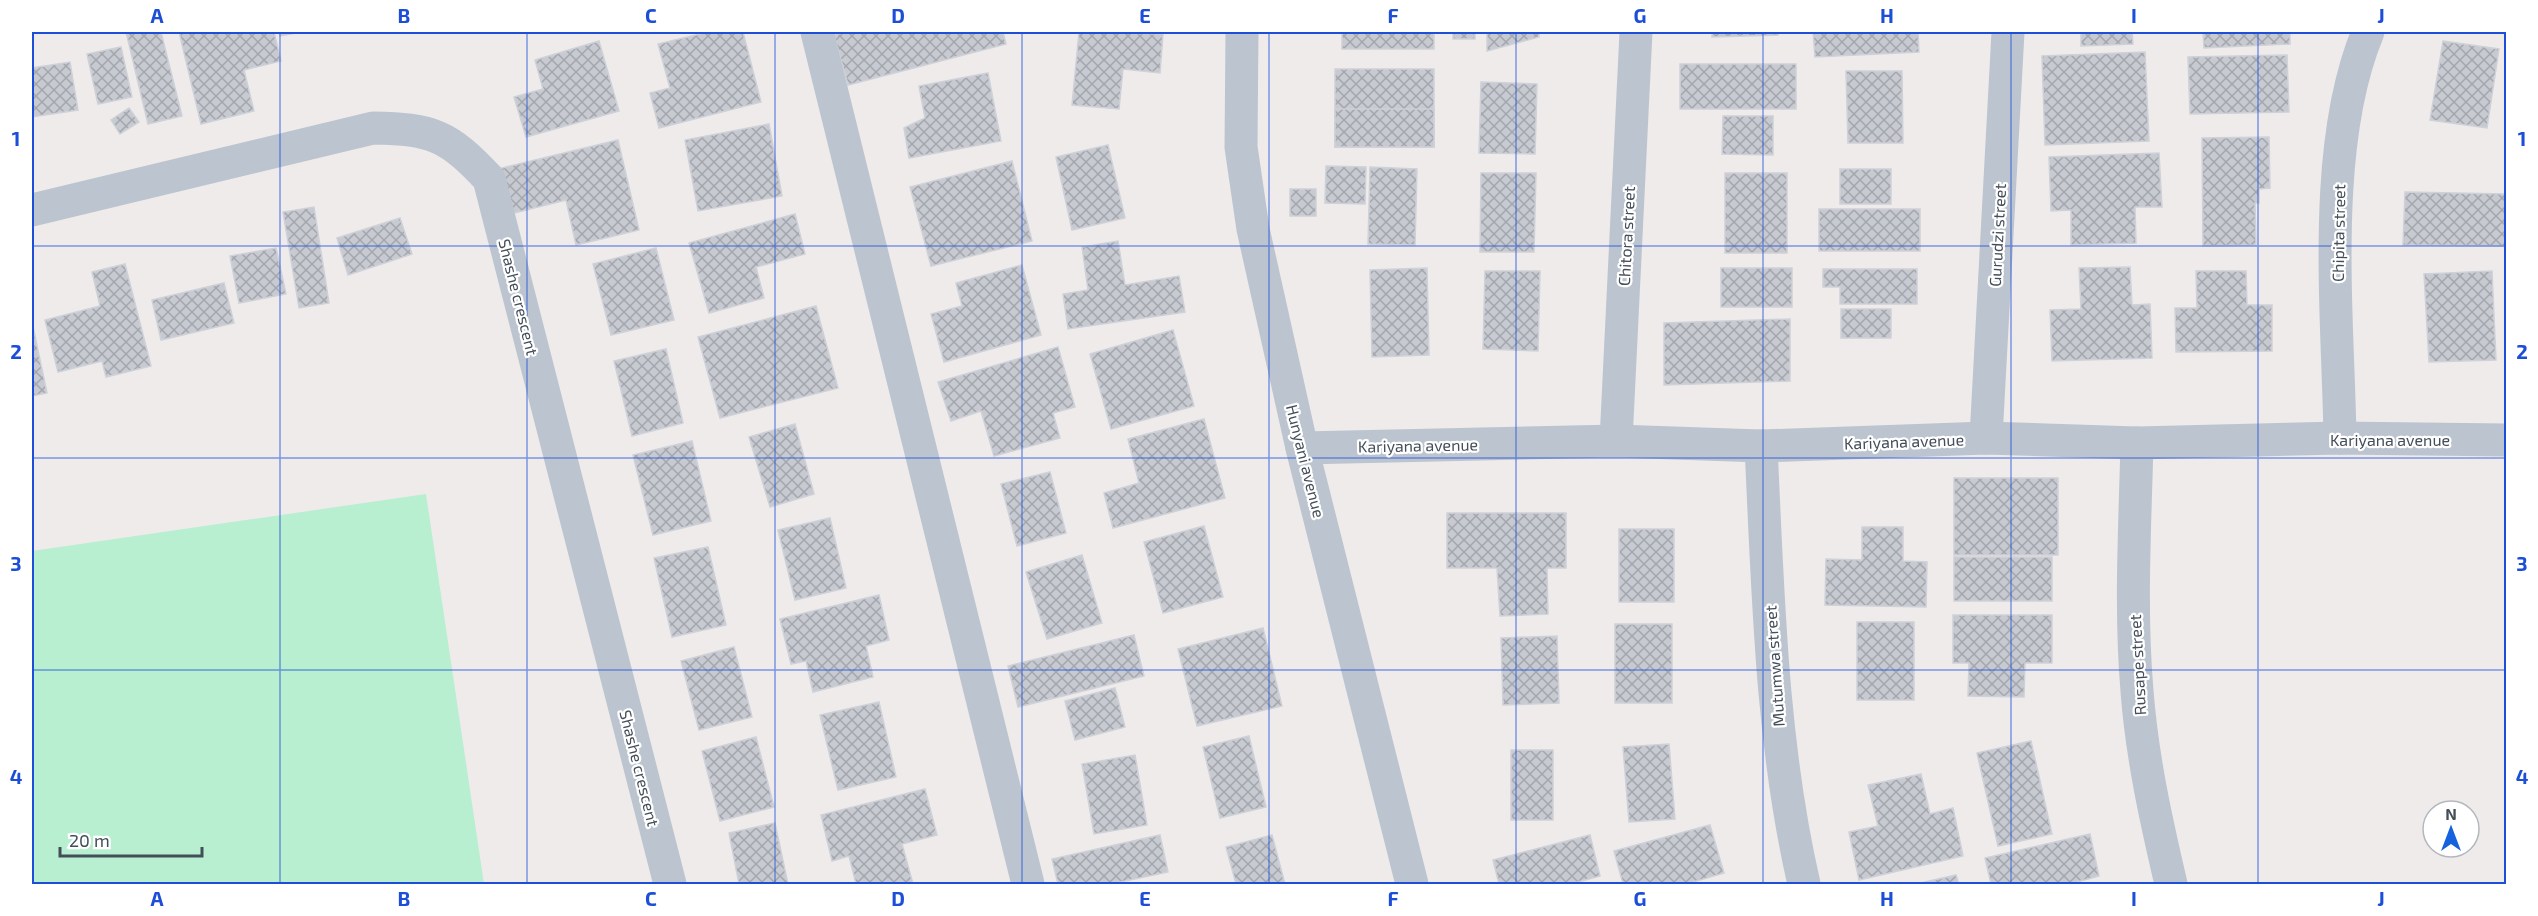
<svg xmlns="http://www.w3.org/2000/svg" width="2538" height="916" font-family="'Exo 2',sans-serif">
<defs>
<pattern id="building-cross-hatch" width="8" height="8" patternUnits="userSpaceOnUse" patternTransform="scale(1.5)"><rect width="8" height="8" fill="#c8cad1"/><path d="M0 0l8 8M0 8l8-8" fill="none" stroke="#a4a6ad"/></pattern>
</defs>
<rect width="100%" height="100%" fill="#efebeb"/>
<path fill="#b7efd0" d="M426 494 484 884H32V551Z"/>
<g fill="url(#building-cross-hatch)" stroke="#cfd1d8" stroke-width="1.5">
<path d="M126 32H161L182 116 148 124Z"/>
<path d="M179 32H274L281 61 244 70 254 111 201 124Z"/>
<path d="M279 32H302L280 36Z"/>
<path d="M708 32H743L761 102 659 128 650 93 670 88 658 44Z"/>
<path d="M847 32H1003L1006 44 848 85 834 35Z"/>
<path d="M1079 32 1163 34 1160 73 1123 69 1119 109 1072 105Z"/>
<rect x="1342" y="32" width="92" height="17"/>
<rect x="1453" y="32" width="22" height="7"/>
<path d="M1487 32H1539V37L1487 51Z"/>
<path d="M1712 32H1777L1778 35 1712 37Z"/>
<path d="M1813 32H1918L1919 52 1815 57Z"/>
<path d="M2081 32H2132L2133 44 2081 46Z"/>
<path d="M2203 32H2290V44L2204 48Z"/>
<path d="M599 41 619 111 526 137 514 97 543 89 535 60Z"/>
<path d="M2443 41 2499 49 2487 128 2430 120Z"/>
<path d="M121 47 132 97 98 104 87 54Z"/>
<path d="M2145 52 2149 141 2045 145 2042 56Z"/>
<path d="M2287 55 2289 112 2190 114 2188 57Z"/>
<path d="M70 62 78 110 32 117V68Z"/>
<rect x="1680" y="64" width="116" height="45"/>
<rect x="1335" y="69" width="99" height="78"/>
<path d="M1846 71H1902L1903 143H1848Z"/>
<path d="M988 73 1001 141 909 158 904 128 925 118 919 86Z"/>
<path d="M1481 82 1537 84 1535 154 1479 153Z"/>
<path d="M129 108 139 122 120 134 111 120Z"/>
<rect x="1335" y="109" width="99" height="38"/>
<path d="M1723 116H1773V155L1722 154Z"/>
<path d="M769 124 782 196 698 211 685 140Z"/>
<path d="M2269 137 2270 188 2259 189V203H2255L2256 245 2203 246 2202 138Z"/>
<path d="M618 140 639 230 576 245 566 200 510 214 498 169Z"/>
<path d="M1108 145 1125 218 1072 230 1056 157Z"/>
<path d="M2159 153 2162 207H2135L2136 243 2071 245V210L2051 211 2049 157Z"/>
<path d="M1012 161 1032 241 931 266 910 187Z"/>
<path d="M1326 166 1366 167 1365 204 1325 203Z"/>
<path d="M1370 167 1417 169 1415 245 1368 244Z"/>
<rect x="1840" y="169" width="51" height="35"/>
<path d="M1481 173H1536L1534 252H1480Z"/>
<rect x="1725" y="173" width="62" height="80"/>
<rect x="1290" y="189" width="26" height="27"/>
<path d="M2405 192 2506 194V246L2403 245Z"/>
<path d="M314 207 329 303 299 308 283 212Z"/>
<rect x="1819" y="209" width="101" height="42"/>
<path d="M795 214 805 254 756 267 764 298 709 313 689 243Z"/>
<path d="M400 218 412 254 348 275 337 238Z"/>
<path d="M1118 241 1125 285 1179 276 1185 312 1068 329 1063 294 1088 290 1082 247Z"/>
<path d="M276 248 286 294 239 303 230 256Z"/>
<path d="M656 248 674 320 611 335 593 264Z"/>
<path d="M125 264 151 366 106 377 102 361 58 372 45 320 100 306 92 272Z"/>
<path d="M1022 265 1041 335 944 362 931 314 962 306 956 283Z"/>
<path d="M2130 267 2132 305 2150 304 2152 358 2052 361 2050 310 2081 309 2079 268Z"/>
<path d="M1427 268 1429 355 1372 357 1370 270Z"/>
<rect x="1721" y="268" width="71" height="39"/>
<path d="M1823 269H1917V304H1840V287H1823Z"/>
<path d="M1485 271H1540L1538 351 1483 349Z"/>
<path d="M2196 271H2246L2247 305H2272V351L2176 352 2175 308H2197Z"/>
<path d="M2492 271 2496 360 2429 362 2424 274Z"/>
<path d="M224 283 234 323 161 340 152 300Z"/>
<path d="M816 306 838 388 720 418 698 337Z"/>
<rect x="1841" y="309" width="50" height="29"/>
<path d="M1790 319V381L1664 385V323Z"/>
<path d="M32 322 47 393 32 396Z"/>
<path d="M1173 330 1194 406 1111 429 1090 354Z"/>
<path d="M1058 347 1075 407 1053 413 1060 438 994 456 981 411 951 421 938 382Z"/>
<path d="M666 349 683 423 632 436 614 361Z"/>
<path d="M1204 419 1225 498 1113 528 1104 493 1139 483 1128 439Z"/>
<path d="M795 424 814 494 770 507 749 437Z"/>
<path d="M692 441 711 521 653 535 633 455Z"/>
<path d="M1050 472 1066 533 1017 546 1001 484Z"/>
<rect x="1954" y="478" width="104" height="77"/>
<path d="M1447 513H1566V568H1547L1548 614 1500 616 1497 568H1447Z"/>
<path d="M830 518 846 588 795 600 778 530Z"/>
<path d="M1204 526 1223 597 1163 613 1144 542Z"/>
<path d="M1862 527H1903V561L1927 562 1926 607 1825 605 1826 559 1862 560Z"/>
<rect x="1619" y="529" width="55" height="73"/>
<path d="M708 547 726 625 672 637 654 558Z"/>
<path d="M1082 555 1102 623 1047 639 1026 572Z"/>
<rect x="1954" y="557" width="98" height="44"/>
<path d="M879 595 889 640 866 646 873 677 813 692 806 661 791 664 780 619Z"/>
<path d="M1953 615H2052V663H2025L2024 697 1968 696 1969 663H1953Z"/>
<rect x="1857" y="622" width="57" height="78"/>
<rect x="1615" y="624" width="57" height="79"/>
<path d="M1263 628 1282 706 1197 726 1178 649Z"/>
<path d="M1134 635 1144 676 1018 707 1008 666Z"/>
<path d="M1557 636 1559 703 1503 705 1501 638Z"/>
<path d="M734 647 752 717 699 730 681 661Z"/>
<path d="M1115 688 1125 727 1075 740 1065 701Z"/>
<path d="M879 702 896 777 838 790 820 715Z"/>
<path d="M1249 736 1266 807 1220 818 1203 747Z"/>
<path d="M756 737 774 807 720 821 702 751Z"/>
<path d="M2031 741 2052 834 1998 846 1977 753Z"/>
<path d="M1669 744 1675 819 1629 822 1623 747Z"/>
<rect x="1511" y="750" width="42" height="70"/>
<path d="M1135 755 1147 825 1094 834 1082 764Z"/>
<path d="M1921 774 1930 814 1953 808 1963 856 1859 880 1849 832 1878 826 1868 785Z"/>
<path d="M925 789 937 835 902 844 913 884H856L849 856 832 861 821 815Z"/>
<path d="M775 823 788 884H739L729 833Z"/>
<path d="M1710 825 1724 873 1693 882V884H1623L1614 851Z"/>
<path d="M2090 834 2099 876 2070 884H1991L1985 858Z"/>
<path d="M1160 835 1168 872 1111 884H1058L1052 859Z"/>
<path d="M1272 835 1285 884H1236L1226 847Z"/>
<path d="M1590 835 1600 876 1571 884H1499L1493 860Z"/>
<path d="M1956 875 1959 884H1916Z"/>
</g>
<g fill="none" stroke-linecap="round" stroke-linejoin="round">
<g stroke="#bcc5cf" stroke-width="33">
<path d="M817 32 1028 884"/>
<path d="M1242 32 1241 147 1253 229 1302 448 1412 884"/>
<path d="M32 210 373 128C432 129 448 135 489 179L670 884"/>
<path d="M1986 438 2008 32"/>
<path d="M2340 438C2338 314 2320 147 2368 32"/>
<path d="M1616 441 1636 32"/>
<path d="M2137 443C2135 525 2130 609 2137 691 2142 757 2156 820 2171 884"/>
<path d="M1761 446C1768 592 1771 741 1804 884"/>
<path d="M1302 448 1616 441 1761 446 1986 438 2137 443 2340 438 2506 440"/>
</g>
</g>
<path fill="none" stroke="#1d4ed8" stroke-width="1.5" stroke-opacity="0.55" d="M280 32V884M527 32V884M775 32V884M1022 32V884M1269 32V884M1516 32V884M1763 32V884M2011 32V884M2258 32V884M32 246H2506M32 458H2506M32 670H2506"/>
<g text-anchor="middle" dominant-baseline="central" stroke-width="4.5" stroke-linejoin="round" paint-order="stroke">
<g font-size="16" fill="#444e59" stroke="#fff">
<text transform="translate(2338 233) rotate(-89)">Chipita street</text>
<text transform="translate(1997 235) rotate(-87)">Gurudzi street</text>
<text transform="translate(1626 236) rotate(-87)">Chitora street</text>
<text transform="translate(519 297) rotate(76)">Shashe crescent</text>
<text x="2390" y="439">Kariyana avenue</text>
<text transform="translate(1904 441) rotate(-2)">Kariyana avenue</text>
<text transform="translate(1418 445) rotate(-1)">Kariyana avenue</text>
<text transform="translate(1306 461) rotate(76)">Hunyani avenue</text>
<text transform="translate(2137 665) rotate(-93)">Rusape street</text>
<text transform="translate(1774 666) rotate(-94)">Mutumwa street</text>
<text transform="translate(640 768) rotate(76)">Shashe crescent</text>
</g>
</g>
<rect width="2538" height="916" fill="none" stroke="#ffffff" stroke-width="66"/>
<g transform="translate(2451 829)"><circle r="28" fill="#ffffff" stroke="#b4b8bd" stroke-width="1.5"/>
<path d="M0-4.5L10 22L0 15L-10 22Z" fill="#1661de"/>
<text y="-9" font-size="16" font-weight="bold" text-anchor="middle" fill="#444e59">N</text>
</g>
<path d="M60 847v9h142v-9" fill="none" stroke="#444e59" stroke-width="3"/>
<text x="69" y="847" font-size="18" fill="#444e59" stroke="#ffffff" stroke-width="4.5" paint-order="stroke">20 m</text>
<rect x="33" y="33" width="2472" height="850" fill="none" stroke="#1d4ed8" stroke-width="2"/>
<g font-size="20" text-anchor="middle" font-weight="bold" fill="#1d4ed8">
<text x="157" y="23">A</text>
<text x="404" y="23">B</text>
<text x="651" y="23">C</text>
<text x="898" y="23">D</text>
<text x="1145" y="23">E</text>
<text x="1393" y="23">F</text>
<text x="1640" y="23">G</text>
<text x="1887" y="23">H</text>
<text x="2134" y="23">I</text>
<text x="2381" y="23">J</text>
<text x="16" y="146">1</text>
<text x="2522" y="146">1</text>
<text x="16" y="359">2</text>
<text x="2522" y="359">2</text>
<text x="16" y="571">3</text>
<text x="2522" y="571">3</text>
<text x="16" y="784">4</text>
<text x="2522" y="784">4</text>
<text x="157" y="906">A</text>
<text x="404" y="906">B</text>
<text x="651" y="906">C</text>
<text x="898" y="906">D</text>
<text x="1145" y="906">E</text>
<text x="1393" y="906">F</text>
<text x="1640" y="906">G</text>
<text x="1887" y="906">H</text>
<text x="2134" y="906">I</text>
<text x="2381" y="906">J</text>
</g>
</svg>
